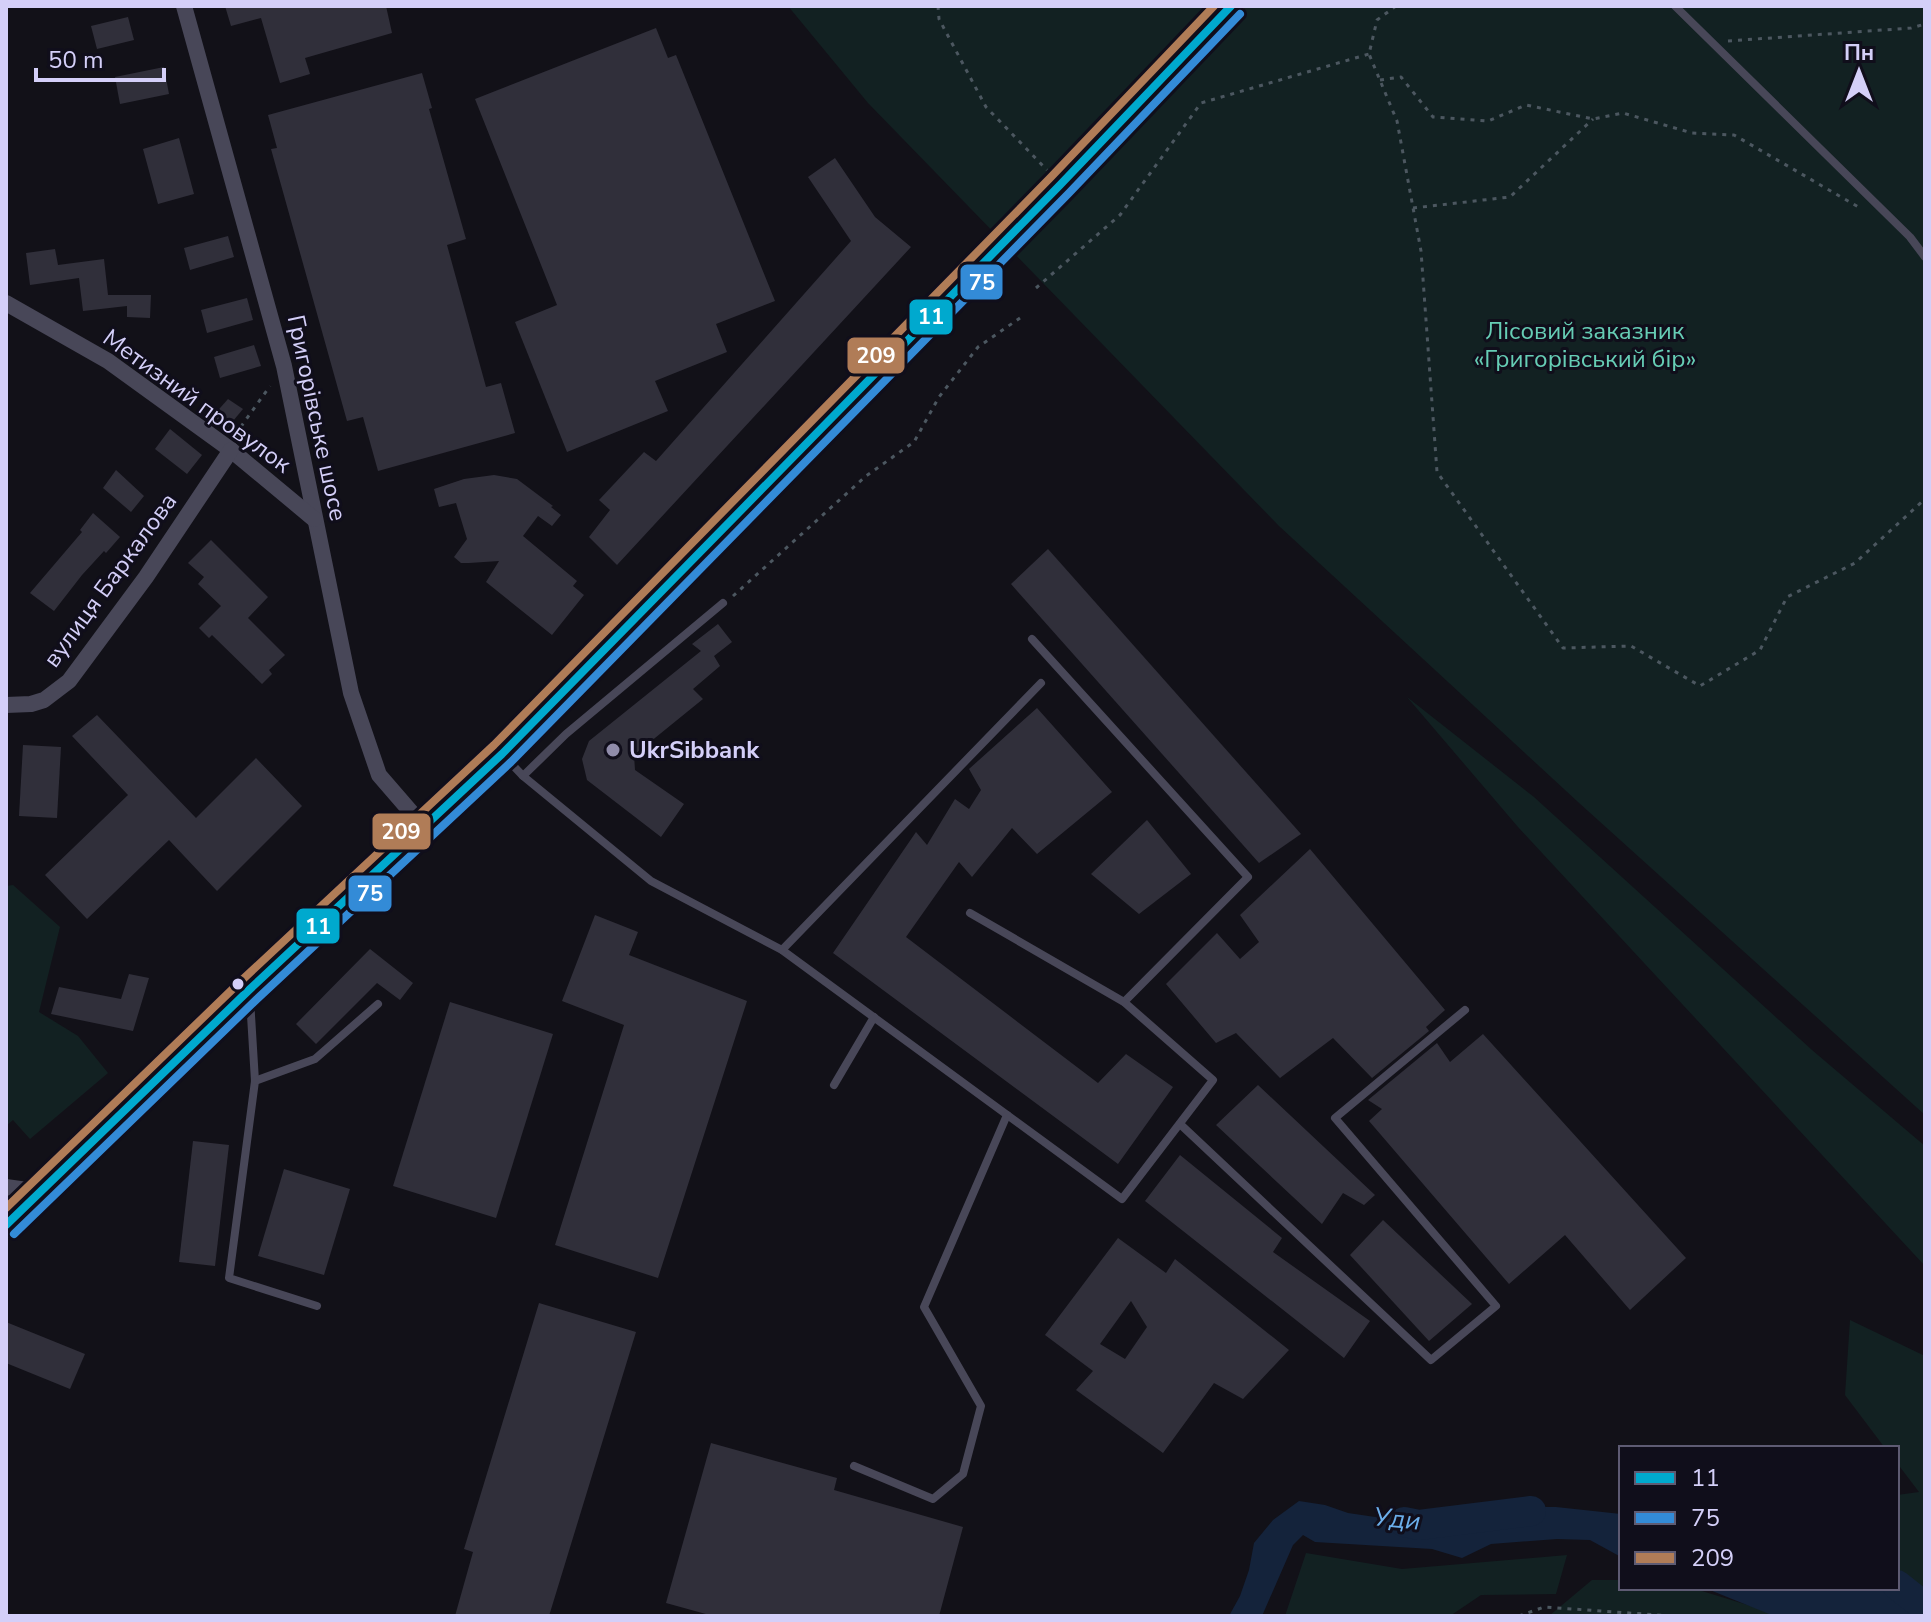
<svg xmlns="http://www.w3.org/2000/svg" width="1931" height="1622" font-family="'Nunito Sans',sans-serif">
<rect width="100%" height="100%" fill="#121118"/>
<g fill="#122122">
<path d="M788 6H1925V1115L1578 802 1279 526 868 103Z"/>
<path d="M1407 697 1534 797 1812 1050 1925 1146V1266L1518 827Z"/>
<path d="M13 885 60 927 39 1012 78 1036 108 1073 30 1139 13 1120 6 1126V886Z"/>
<path d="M1850 1320 1925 1356V1592L1897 1574V1495L1919 1492 1897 1463V1448H1885L1845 1395Z"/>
<path d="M1306 1553 1402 1569 1567 1555 1556 1594 1481 1595 1450 1616H1285Z"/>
<path d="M1592 1580H1621V1588H1692L1764 1610 1774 1616H1549Z"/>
</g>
<g fill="#14233b">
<path d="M1299 1501 1325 1505 1348 1513 1382 1518 1444 1521 1475 1519 1524 1507H1556L1621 1514V1557L1590 1540 1557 1539 1491 1544 1462 1558 1432 1549 1315 1542 1303 1535 1293 1545 1262 1616H1229L1240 1596 1249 1570 1254 1543 1273 1520Z"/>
<path d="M1897 1586 1925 1601V1616H1774L1705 1588H1897Z"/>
</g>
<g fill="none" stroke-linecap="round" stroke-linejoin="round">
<g stroke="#14233b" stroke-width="30">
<path d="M1404 1522 1419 1525 1531 1511"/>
<path d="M1897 1585 1925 1607"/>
</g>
</g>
<g fill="#302f3a" fill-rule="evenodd">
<path d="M225 6H386L392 33 305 58 310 74 280 83 261 18 231 26Z"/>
<path d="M128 17 134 40 97 49 91 26Z"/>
<path d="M656 28 668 58 676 55 775 301 716 324 727 352 655 381 668 411 567 452 515 322 557 305 475 99Z"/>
<path d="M164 67 169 94 120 104 115 77Z"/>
<path d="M422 73 432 108 429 109 466 239 447 245 486 387 501 383 515 433 378 471 363 417 347 421 271 149 277 148 268 115Z"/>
<path d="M179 138 194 194 158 204 143 149Z"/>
<path d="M835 158 875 217 911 247 617 565 589 537 610 510 599 500 644 452 656 461 851 241 808 177Z"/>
<path d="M228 236 234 257 190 270 184 248Z"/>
<path d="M55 249 58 265 104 259 108 295H151L150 318 127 317V306L83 311 79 278 30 285 26 253Z"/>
<path d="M247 298 253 320 207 333 201 310Z"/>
<path d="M254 345 261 366 220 378 214 357Z"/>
<path d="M228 399 243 409 228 427 213 416Z"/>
<path d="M170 429 202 455 187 474 155 449Z"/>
<path d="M116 470 144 496 131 512 103 488Z"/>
<path d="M494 475 517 479 553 506 551 507 561 515 552 526 538 516 523 536 577 581 573 586 584 595 552 635 486 582 499 561 469 563H461L454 557 467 539 456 503 439 507 434 489 464 479Z"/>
<path d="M93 513 120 537 106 553 104 551 82 575 54 611 30 593 82 532 80 530Z"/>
<path d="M211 540 268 597 248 618 285 655 269 670 272 674 262 684 212 635 209 638 199 628 221 606 198 584 204 577 188 563Z"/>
<path d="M1048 549 1301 834 1259 863 1011 584Z"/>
<path d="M718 624 732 642 714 656 720 666 693 689 703 699 634 755 635 770 684 804 661 837 587 780 582 759 589 741 701 651 692 644Z"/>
<path d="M1037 708 1112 792 1037 854 1012 828 972 877 959 862 906 937 1098 1083 1126 1054 1173 1087 1118 1164 833 953 916 832 927 845 955 799 969 809 981 790 969 769Z"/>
<path d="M97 715 196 818 256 758 302 806 217 891 169 840 87 919 45 875 128 795 72 736Z"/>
<path d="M23 745 61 747 57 818 19 816Z"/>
<path d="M1147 820 1191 874 1139 914 1091 874Z"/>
<path d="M1310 849 1445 1010 1426 1027 1429 1031 1372 1078 1333 1038 1280 1078 1236 1033 1216 1043 1166 984 1217 933 1240 959 1259 942 1240 915Z"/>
<path d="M595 915 638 932 629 955 747 1001 658 1278 555 1245 624 1025 562 1001Z"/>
<path d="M370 949 413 983 400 1000 377 983 316 1044 296 1024Z"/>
<path d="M129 974 149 978 133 1031 51 1014 59 987 121 999Z"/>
<path d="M450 1002 553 1034 496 1218 393 1186Z"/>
<path d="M1483 1034 1686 1258 1630 1310 1565 1235 1509 1284 1369 1121 1382 1109 1368 1100 1437 1043 1450 1062Z"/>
<path d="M1258 1085 1375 1195 1364 1205 1343 1193 1322 1224 1216 1125Z"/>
<path d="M193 1141 229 1145 215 1266 179 1262Z"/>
<path d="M1180 1155 1282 1238 1273 1252 1370 1321 1344 1358 1145 1201Z"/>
<path d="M284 1169 350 1189 324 1275 258 1256Z"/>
<path d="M1383 1220 1472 1304 1429 1341 1350 1255Z"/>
<path d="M1118 1238 1166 1273 1175 1259 1289 1350 1243 1399 1214 1383 1163 1453 1076 1390 1093 1371 1045 1335ZM1131 1301 1147 1327 1125 1359 1100 1344Z"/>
<path d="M539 1303 636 1332 549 1616H455L473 1552 464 1549Z"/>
<path d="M6 1322 85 1354 70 1389 6 1363Z"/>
<path d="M711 1443 837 1478 834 1490 963 1527 939 1616H713L666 1603Z"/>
</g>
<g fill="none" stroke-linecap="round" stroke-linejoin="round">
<g stroke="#4c5760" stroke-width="3" stroke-dasharray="4 6" stroke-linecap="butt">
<path d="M938 6 939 19 986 107 1047 170"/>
<path d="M1396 6 1377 20 1369 54 1397 121 1421 251 1437 472 1563 648 1631 646 1700 686 1760 650 1787 597 1855 563 1925 499"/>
<path d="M1728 41 1911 28 1925 24"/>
<path d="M1380 80 1401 77 1433 117 1488 121 1526 105 1593 119 1623 113 1692 133 1734 135 1862 209"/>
<path d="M1413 208 1510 197 1593 119"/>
<path d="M1036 288 1120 215 1201 103 1369 54"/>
<path d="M235 435 270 386"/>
<path d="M733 596 866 476 914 442 939 397 978 347 1020 318"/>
<path d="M1519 1616 1544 1607 1672 1616"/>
</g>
<g stroke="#484758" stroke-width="8">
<path d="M1675 6 1910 237 1925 257"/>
<path d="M1032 639 1248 877 1124 1002"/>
<path d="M505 757 523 776 651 881 782 950 1122 1199 1213 1080 1124 1002 970 913"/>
<path d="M523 776 566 734 723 603"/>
<path d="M782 950 1041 683"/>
<path d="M250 999 255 1081 229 1278 317 1306"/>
<path d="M255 1081 315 1059 378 1004"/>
<path d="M834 1085 874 1017"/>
<path d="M1180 1124 1431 1360 1496 1306 1335 1118 1465 1010"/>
<path d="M854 1466 933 1499 963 1474 981 1406 924 1307 1007 1115"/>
</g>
<g stroke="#484758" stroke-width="16">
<path d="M184 6 284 366 351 693 379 775 424 827"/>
<path d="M6 303 108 361 231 450 314 519"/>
<path d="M6 705 31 704 44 700 69 681 146 577 231 450"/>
<path d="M6 1187 41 1192"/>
</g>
<path stroke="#5a5268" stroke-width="26" d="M6 1225 249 990 502 754 1060 185 1231 6"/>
<defs>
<path id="bus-1" d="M6 1225 249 990 502 754 1060 185 1231 6"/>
<path id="bus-2" d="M14 1234 257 999 511 762 1069 193 1240 14"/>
<path id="bus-3" d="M6 1208 241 981 494 745 1051 177 1214 6"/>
</defs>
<use href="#bus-1" stroke="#100e1b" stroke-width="14"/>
<use href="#bus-2" stroke="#100e1b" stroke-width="14"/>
<use href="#bus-3" stroke="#100e1b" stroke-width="14"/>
<use href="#bus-1" stroke="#00a9ce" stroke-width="8"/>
<use href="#bus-2" stroke="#338bd7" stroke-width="8"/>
<use href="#bus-3" stroke="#b07c57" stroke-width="8"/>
</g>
<circle fill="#908caa" stroke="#100e1b" stroke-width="3" cx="613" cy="750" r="8"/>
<circle fill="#d4cff8" stroke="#100e1b" stroke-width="3" cx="238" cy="984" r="7"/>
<g text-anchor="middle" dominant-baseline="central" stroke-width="6" stroke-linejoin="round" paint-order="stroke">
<g font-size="24" fill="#66cdb5" stroke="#100e1b">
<text x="1585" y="331">Лісовий заказник<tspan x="1585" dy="28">«Григорівський бір»</tspan></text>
</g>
<g font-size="24" fill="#d4cff8" stroke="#100e1b">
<text transform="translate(197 401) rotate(36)">Метизний провулок</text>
<text transform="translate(317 418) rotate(78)">Григорівське шосе</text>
<text transform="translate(110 580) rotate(-54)">вулиця Баркалова</text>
</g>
<g font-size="24" font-weight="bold" fill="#d4cff8" stroke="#100e1b" text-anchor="start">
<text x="629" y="750">UkrSibbank</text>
</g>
<g font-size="26" font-style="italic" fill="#6baeea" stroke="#100e1b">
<text transform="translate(1397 1519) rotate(6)">Уди</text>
</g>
</g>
<g stroke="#100e1b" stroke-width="3">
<rect x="959" y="263" width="45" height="38" rx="8" fill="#338bd7"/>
<rect x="908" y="298" width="46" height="38" rx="8" fill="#00a9ce"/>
<rect x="846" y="336" width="60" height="39" rx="8" fill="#b07c57"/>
<rect x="371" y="812" width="61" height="39" rx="8" fill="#b07c57"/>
<rect x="347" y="874" width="46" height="39" rx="8" fill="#338bd7"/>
<rect x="295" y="907" width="46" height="38" rx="8" fill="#00a9ce"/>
</g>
<g font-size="22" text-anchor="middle" font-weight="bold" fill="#fff">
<text x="982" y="290">75</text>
<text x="931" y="324">11</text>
<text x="876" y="363">209</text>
<text x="401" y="839">209</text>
<text x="370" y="901">75</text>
<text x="318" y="934">11</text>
</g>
<rect width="1931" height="1622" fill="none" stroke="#d4cff8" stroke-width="16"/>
<rect x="1619" y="1446" width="280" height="144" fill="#100e1b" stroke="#5e5b73" stroke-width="2"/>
<rect x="1635" y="1472" width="40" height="12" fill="#00a9ce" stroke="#5e5b73" stroke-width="2"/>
<text x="1691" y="1486" font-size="24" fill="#d4cff8">11</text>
<rect x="1635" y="1512" width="40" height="12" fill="#338bd7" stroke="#5e5b73" stroke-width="2"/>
<text x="1691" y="1526" font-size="24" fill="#d4cff8">75</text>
<rect x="1635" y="1552" width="40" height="12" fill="#b07c57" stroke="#5e5b73" stroke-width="2"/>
<text x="1691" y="1566" font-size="24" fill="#d4cff8">209</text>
<g transform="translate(1859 72)" stroke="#100e1b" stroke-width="6" paint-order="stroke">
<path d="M0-6L14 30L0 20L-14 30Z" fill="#d4cff8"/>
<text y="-12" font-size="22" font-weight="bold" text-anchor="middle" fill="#d4cff8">Пн</text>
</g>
<path d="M36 68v12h128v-12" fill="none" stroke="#d4cff8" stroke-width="4"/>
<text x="48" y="68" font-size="24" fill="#d4cff8" stroke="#100e1b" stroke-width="6" paint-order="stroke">50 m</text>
</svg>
